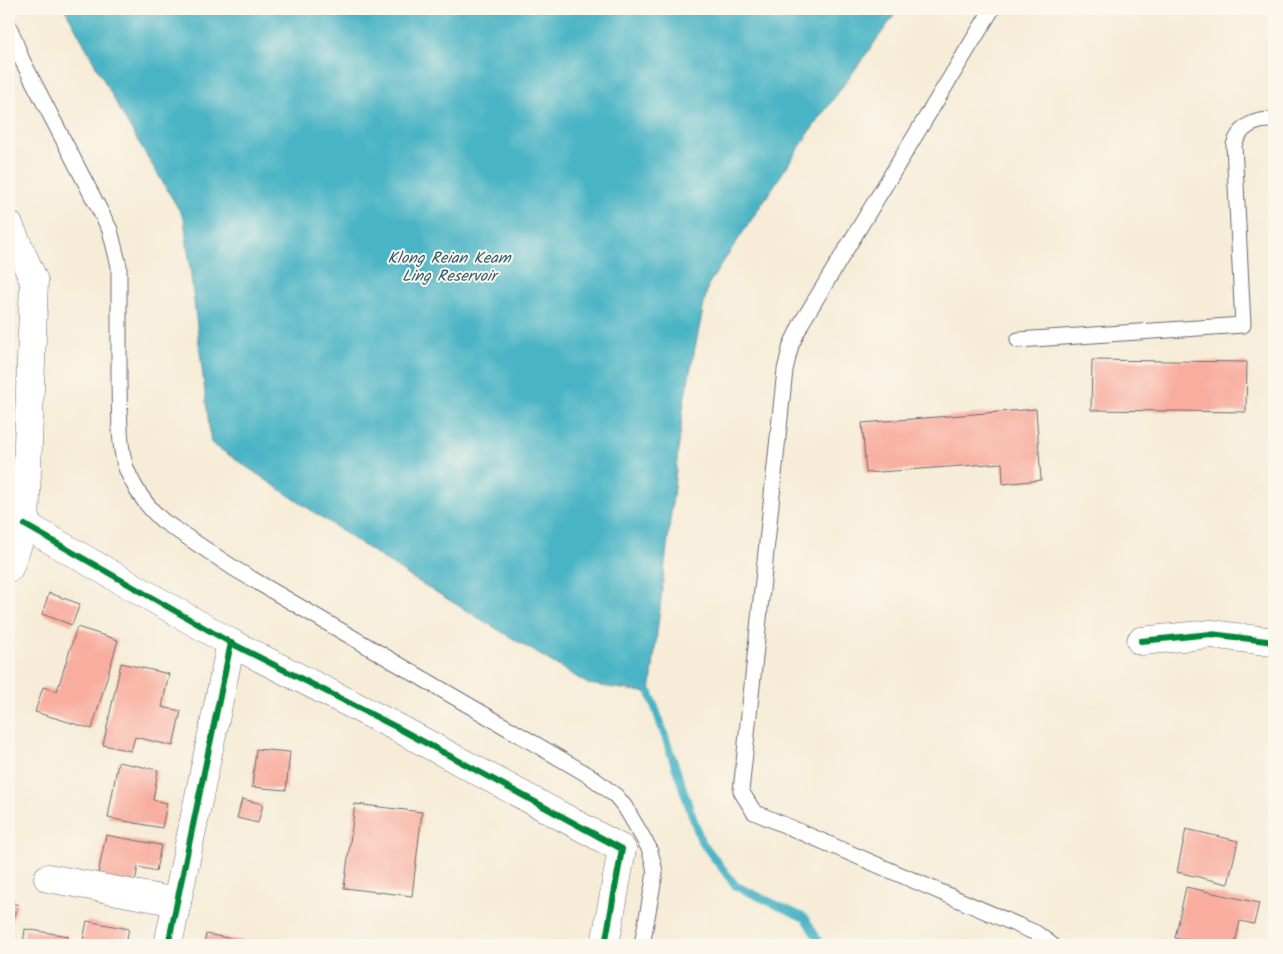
<svg xmlns="http://www.w3.org/2000/svg" width="1283" height="954" font-family="Kalam,sans-serif">
<rect width="100%" height="100%" fill="#fbf7ec"/>
<filter id="ink" filterUnits="userSpaceOnUse"><feTurbulence type="fractalNoise" baseFrequency=".02" numOctaves="2"/><feDisplacementMap in="SourceGraphic" scale="10" xChannelSelector="R" yChannelSelector="G"/><feConvolveMatrix kernelMatrix="1 2 1 2 8 2 1 2 1" color-interpolation-filters="sRGB"/></filter>
<filter id="wash" filterUnits="userSpaceOnUse"><feTurbulence type="fractalNoise" baseFrequency=".0096" numOctaves="4" result="noise"/><feDisplacementMap in="SourceGraphic" scale="20" xChannelSelector="R" yChannelSelector="G"/><feGaussianBlur stdDeviation="1.12" result="paint"/><feColorMatrix in="noise" values="0 0 0 0 0 0 0 0 0 0 0 0 0 0 0 0 0 1.4 0 .05"/><feComposite in="paint" operator="in"/></filter>
<g filter="url(#wash)">
<rect width="100%" height="100%" fill="#f6ecd7"/>
<path fill="#48b4c5" stroke="#356b80" d="M65 9H899L813 127 708 285 684 401 650 693 588 684 406 574 211 443 184 218 126 121Z"/>
<g fill="none" stroke-linecap="round" stroke-linejoin="round">
<path stroke="#48b4c5" stroke-width="8" d="M650 693 701 841 736 886 805 918 821 945"/>
</g>
<g id="blocks">
<g fill="#f8ad9f">
<path d="M1092 360 1247 362 1246 412 1091 410Z"/>
<path d="M1036 409 1041 480 1003 484 1002 463 866 473 862 423Z"/>
<path d="M49 593 80 604 72 625 42 614Z"/>
<path d="M77 627 118 640 92 729 35 712 43 687 57 691Z"/>
<path d="M121 663 169 674 162 707 181 711 173 746 135 737 131 751 103 745Z"/>
<path d="M256 749 290 752 286 790 252 787Z"/>
<path d="M118 762 158 770 153 800 167 803 162 828 108 818Z"/>
<path d="M242 799 263 804 258 823 237 818Z"/>
<path d="M355 804 422 812 412 896 344 888Z"/>
<path d="M1186 829 1238 841 1228 884 1177 872Z"/>
<path d="M106 835 161 845 156 871 138 867 134 886 97 879Z"/>
<path d="M1186 887 1259 903 1254 924 1240 921 1235 945H1209L1175 938Z"/>
<path d="M9 901 18 905 9 929Z"/>
<path d="M87 921 129 929 125 945H82Z"/>
<path d="M25 929 68 936 67 945H23Z"/>
<path d="M206 934 244 941 243 945H204Z"/>
</g>
</g>
</g>
<g filter="url(#ink)">
<use href="#blocks" fill-opacity="0" stroke="#6c6972" stroke-width="1"/>
<g fill="none" stroke-linecap="round" stroke-linejoin="round">
<defs>
<g id="service">
<path d="M992 9 802 322 791 345 785 370 741 791 754 812 1036 933 1052 945"/>
<path d="M9 26 22 60 110 230 119 266C119 306 119 345 119 385 120 410 118 444 126 468 134 488 147 507 163 521L235 569 590 776 616 796 625 807 649 848 653 862 655 873 642 945"/>
<path d="M1018 340 1243 325 1234 145C1240 126 1255 119 1274 120"/>
</g>
<g id="minor">
<path d="M25 525 231 643 398 728 622 849 605 945"/>
<path d="M1141 641 1211 634 1274 642"/>
<path d="M48 878 177 902"/>
<path d="M168 945 231 643"/>
</g>
<path id="tertiary" d="M9 225 34 281 25 525 9 568"/>
</defs>
<use href="#service" stroke="#6c6972" stroke-width="17"/>
<use href="#minor" stroke="#6c6972" stroke-width="29"/>
<use href="#tertiary" stroke="#6c6972" stroke-width="29"/>
<use href="#service" stroke="#fff" stroke-width="15"/>
<use href="#minor" stroke="#fff" stroke-width="28"/>
<use href="#tertiary" stroke="#fff" stroke-width="28"/>
<defs>
<g id="cycleway">
<path d="M25 525 231 643 398 728 622 849 605 945"/>
<path d="M1141 641 1211 634 1274 642"/>
<path d="M168 945 231 643"/>
</g>
</defs>
<use href="#cycleway" stroke="#fbf7ec" stroke-width="9"/>
<use href="#cycleway" stroke="#00873e" stroke-width="6"/>
</g>
</g>
<g text-anchor="middle" dominant-baseline="central" stroke-width="4" stroke-linejoin="round" paint-order="stroke">
<g font-size="16" font-style="italic" fill="#315c72" stroke="#fbf7ec">
<text x="449" y="258">Klong Reian Keam<tspan x="449" dy="18">Ling Reservoir</tspan></text>
</g>
</g>
<rect width="1283" height="954" fill="none" stroke="#fbf7ec" stroke-width="30"/>
</svg>
